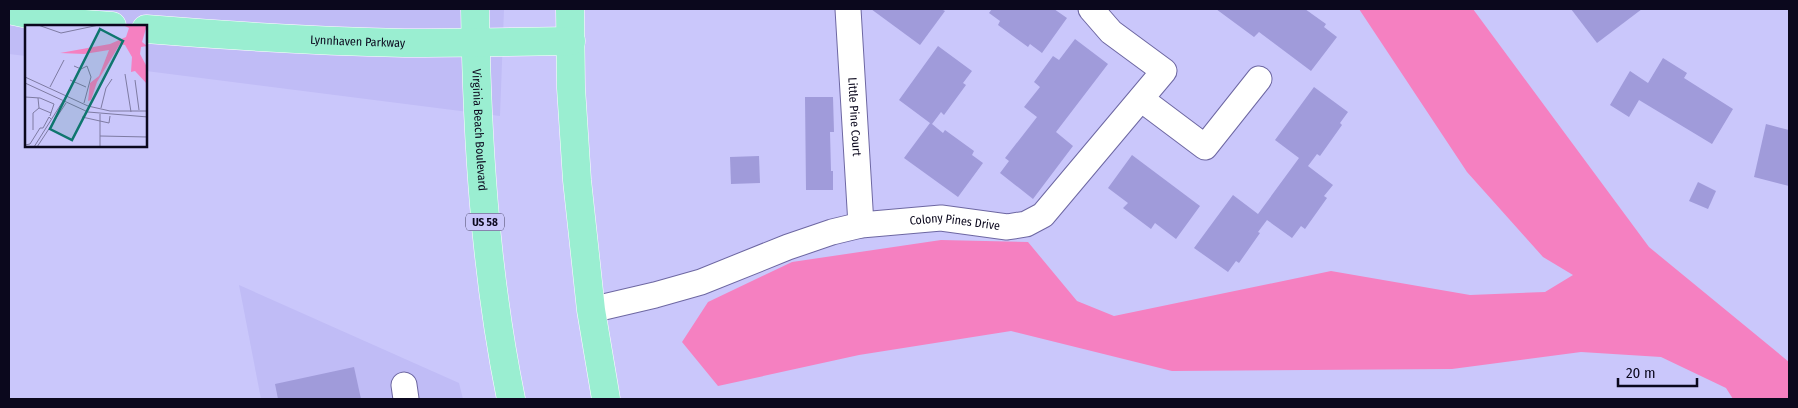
<svg xmlns="http://www.w3.org/2000/svg" width="1798" height="408" font-family="'Fira Sans Condensed',sans-serif">
<rect width="100%" height="100%" fill="#cac7fb"/>
<g fill="#c0bcf6">
<path d="M9 9H504L500 116 146 71V26H26V56L9 54Z"/>
<path d="M239 285 459 383 463 399H261Z"/>
</g>
<path fill="#f580c1" d="M1359 9H1473L1649 247 1789 362V399H1733L1726 388 1661 357 1581 352 1452 369 1172 371 1011 331 859 355 718 386 682 342 708 302 792 262 941 240 1028 242 1077 301 1114 316 1331 271 1470 295 1545 292 1573 275 1543 257 1467 172Z"/>
<g fill="#a09bda">
<path d="M871 9H941L945 11 920 45Z"/>
<path d="M992 9H1054L1067 18 1042 53 1030 44 1028 47 998 25 1000 21 989 13Z"/>
<path d="M1216 9H1305L1326 24 1324 27 1337 37 1311 71 1259 32 1254 37Z"/>
<path d="M1571 9H1642L1597 43Z"/>
<path d="M1075 39 1108 64 1056 132 1073 146 1033 199 1000 173 1009 161 1005 158 1037 117 1024 107 1040 87 1034 82 1053 56 1059 60Z"/>
<path d="M938 46 972 71 963 83 966 85 944 115 941 112 932 124 943 133 945 130 974 151 972 155 983 163 958 197 904 158 930 123 899 100Z"/>
<path d="M1663 58 1687 73 1684 78 1733 109 1712 144 1639 100 1629 117 1610 105 1630 71 1648 83Z"/>
<path d="M1314 87 1348 112 1340 123 1342 125 1320 156 1317 154 1308 166 1333 185 1324 196 1327 198 1305 229 1301 226 1292 238 1267 220 1258 232 1260 233 1239 263 1236 261 1228 272 1194 248 1233 195 1258 214 1299 158 1275 140Z"/>
<path d="M805 97H833L834 132H830L831 171H833V190H806Z"/>
<path d="M1766 124 1789 130V186L1754 177Z"/>
<path d="M1132 155 1200 206 1176 239 1155 223 1151 229 1123 208 1128 203 1108 188Z"/>
<path d="M759 156 760 183 731 184 730 157Z"/>
<path d="M1698 182 1716 191 1708 209 1689 201Z"/>
<path d="M354 367 361 399H278L275 384Z"/>
</g>
<g fill="none" stroke-linecap="round" stroke-linejoin="round">
<defs>
<g id="minor">
<path id="s1" d="M848 9 861 225"/>
<path d="M1141 99 1205 147 1259 79"/>
<path id="s2" d="M591 310 655 295 701 282 788 247 832 232 861 225 941 218 1007 227 1026 224 1043 215 1164 71 1111 32 1091 9"/>
<path d="M404 385 406 399"/>
</g>
<g id="major">
<path id="s3" d="M475 9C477 140 485 271 511 399"/>
<path d="M570 9 571 88 577 180 591 310 606 399"/>
<path d="M9 10 70 23 112 26"/>
<path id="s4" d="M146 29C232 36 318 41 404 43 459 43 515 42 571 41"/>
</g>
</defs>
<use href="#minor" stroke="#6d67a2" stroke-width="27"/>
<use href="#major" stroke="#fff" stroke-width="29"/>
<use href="#minor" stroke="#fff" stroke-width="25"/>
<use href="#major" stroke="#9aeed1" stroke-width="28"/>
</g>
<g text-anchor="middle" dominant-baseline="central" stroke-width="4" stroke-linejoin="round" paint-order="stroke">
<rect fill="#cac7fb" stroke="#444160" stroke-width="1" x="466" y="213.5" width="38" height="17" rx="4"/>
<g font-size="11" font-weight="bold" fill="#0b081d">
<text x="485" y="222">US 58</text>
</g>
<g font-size="12" fill="#0b081d" stroke="#cac7fb">
<text stroke="none"><textPath href="#s4" startOffset="212">Lynnhaven Parkway</textPath></text>
<text stroke="none"><textPath href="#s1" startOffset="108">Little Pine Court</textPath></text>
<text stroke="none"><textPath href="#s3" startOffset="121">Virginia Beach Boulevard</textPath></text>
<text stroke="none"><textPath href="#s2" startOffset="378">Colony Pines Drive</textPath></text>
</g>
</g>
<g transform="translate(25 25)">
<rect width="122" height="122" fill="#cac7fb"/>
<path d="M98 0H122L117 17 122 21 116 22 115 29 122 42V59L110 46 106 47 107 32 100 20 95 19 72 57 66 75 63 76 65 58 74 51 84 25 59 29 35 28 85 19 101 12 104 3Z" fill="#f580c1"/>
<path fill="none" stroke="#7e7ba2" stroke-width="1" d="M13 0 36 8 74 0M49 41 56 44 62 41 66 52 59 78M100 49 106 87M0 52 63 81 85 86H123M45 55 61 62M110 55 114 85M0 58 63 87 123 92M25 62 39 35M0 72 15 73 29 79 25 91M13 73 14 83 26 88M76 83 81 63 87 54M0 86V105M57 92 84 98 85 91M8 105V88L14 83M75 111 123 112M0 120 5 119 15 103H18L24 92 26 94M9 122 38 76M12 122 41 78M75 122V89"/>
<path fill="#0f766e" fill-opacity="0.15" stroke="#0f766e" stroke-width="2.5" d="M75 4 98 16 47 115 25 104Z"/>
<rect width="122" height="122" fill="none" stroke="#0b081d" stroke-width="2.5"/>
</g>
<rect width="1798" height="408" fill="none" stroke="#0b081d" stroke-width="20"/>
<path d="M1618 378v8h79v-8" fill="none" stroke="#0b081d" stroke-width="2.5"/>
<text x="1626" y="378" font-size="15" fill="#0b081d" stroke="#cac7fb" stroke-width="4" paint-order="stroke">20 m</text>
</svg>
